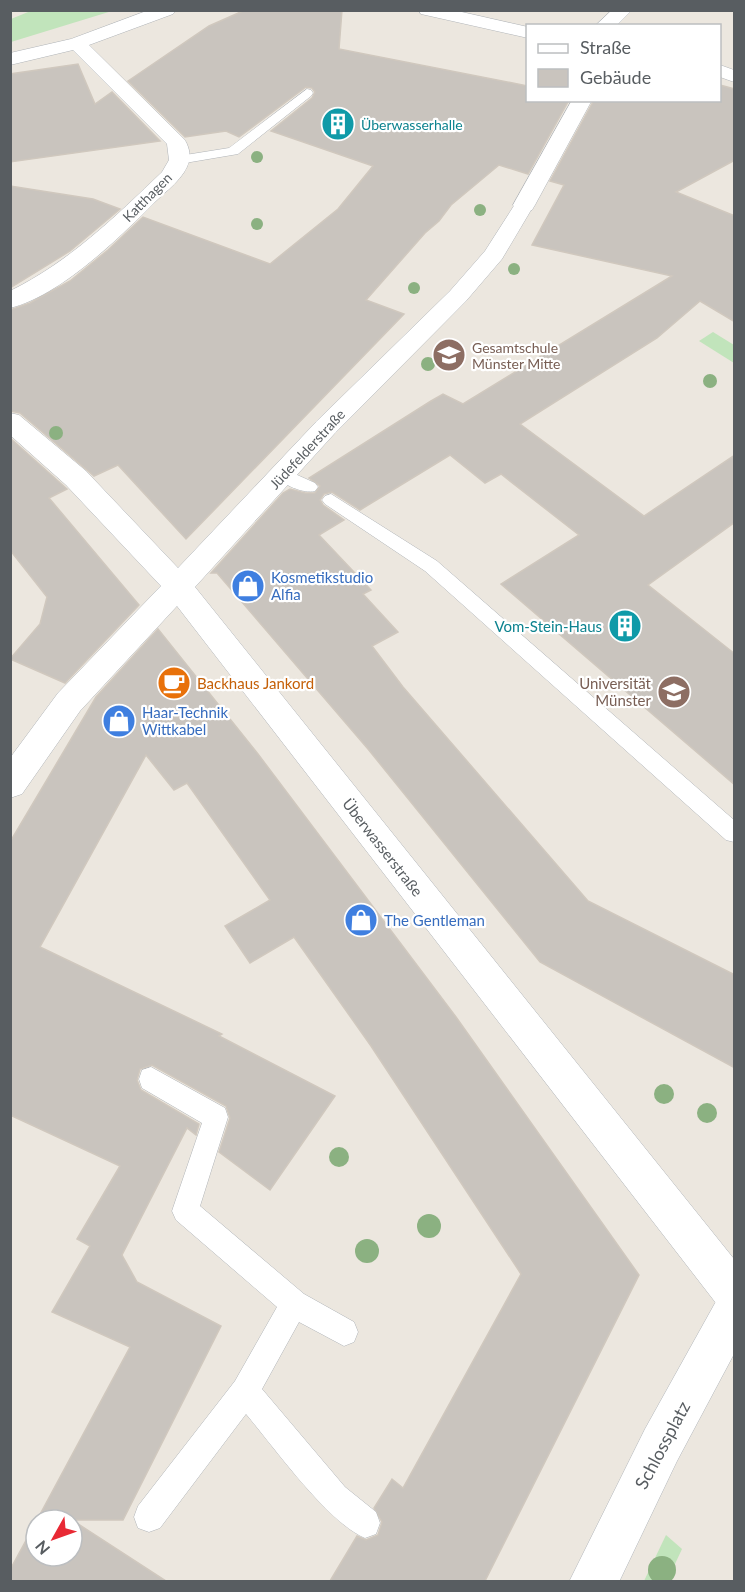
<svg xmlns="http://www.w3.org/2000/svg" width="745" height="1592" font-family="Lato,sans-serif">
<rect width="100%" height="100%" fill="#ece7df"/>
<g fill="#c1e4bb">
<path d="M33 10H112V11L11 42V19Z"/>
<path d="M713 332 734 345V363L699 341Z"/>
<path d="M666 1535 682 1549 667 1581H644Z"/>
</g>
<g fill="#c9c4be" stroke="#d0c8be" stroke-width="1.5">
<path d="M245 10H342L339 49 528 86V100H569L528 174 499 165 451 205 439 221 425 233 366 300 404 314 186 539 118 465 94 476 20 413 10 411V310L30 303 70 281 108 250 143 217 270 264 338 209 373 166 271 131 312 98 315 92 312 88 306 87 239 137 226 131 185 137 128 81 209 26Z"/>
<path d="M78 64 95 104 112 92 160 141 10 162V74Z"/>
<path d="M720 85 735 89V160L676 192 735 216V322L700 301 657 338 520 424 644 516 735 455V522L648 585 735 654V785L501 584 579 535 501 474 485 483 450 455 360 510 332 492 324 494 320 500 323 505 344 520 319 535 371 590 363 594 398 632 372 646 403 687 588 901 735 975V1068L540 962 368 749 217 573H211L283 493 290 489 305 493H315L320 486 309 478 431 401 443 394 463 404 672 276 532 245 564 185 550 181 594 100H720Z"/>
<path d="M10 186 93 199 120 209 70 251 10 288Z"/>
<path d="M10 438 67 489 49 498 139 605 65 683 10 659 40 624 47 597 10 550Z"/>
<path d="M158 629 258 754 456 1017 639 1275 485 1581H330L357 1536 366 1540 378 1535 382 1522 374 1508 392 1479 403 1488 521 1274 371 1046 294 937 250 963 225 926 270 900 187 783 174 790 146 755 40 947 222 1034 219 1036 335 1096 270 1190 219 1152 230 1118 226 1106 152 1065 140 1069 137 1080 141 1090 199 1124 196 1135 187 1128 122 1255 137 1282 221 1326 123 1520H37L130 1347 52 1312 90 1246 77 1239 120 1166 10 1115V842L96 697Z"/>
<path d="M72 1520 166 1581H10V1570L36 1522V1556H72Z"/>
</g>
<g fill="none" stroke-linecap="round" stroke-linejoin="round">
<defs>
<g id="service">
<path d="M307 89 311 90 313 93 311 96 238 154 179 164 172 160 179 156 229 148Z"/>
<path d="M284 469 315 483 318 487 315 491C304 494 282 485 275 475L278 471Z"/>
<path d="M331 494 437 561 734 820V842L726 840 425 571 325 504 322 500 325 496Z"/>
<path d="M151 1067 225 1108 228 1117 200 1206 304 1294 354 1322 358 1332 354 1342 344 1346 299 1322 262 1389 345 1487 376 1512 380 1523 376 1534 365 1538C327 1522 274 1447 246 1414L160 1528 149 1532 138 1528 134 1517 138 1506 235 1381 277 1307 176 1220 172 1211 202 1123 142 1088 139 1079 142 1070Z"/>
</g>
<path id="pedestrian" d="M524 199 531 201 534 205 502 259 466 301 335 433 326 435 317 433 314 427 317 421 450 291 485 251 517 201Z"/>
<g id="minor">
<path d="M149 10H176L173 14 89 45 184 139C188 144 191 154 189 161 185 178 166 191 154 203 119 238 60 296 10 308V291C69 262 115 217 162 172L169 160 167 144 73 50 10 65V53L71 39Z"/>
<path d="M418 10H453L528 27V38L421 14Z"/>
<path d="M612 10H632L616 26H595Z"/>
<path d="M720 65 734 70V82L720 77Z"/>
<path d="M572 100H592L535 205 532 210 524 211 516 210 513 205Z"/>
<path d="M10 413 19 415 86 471 178 568 317 421 326 418 335 421 339 427 335 433 195 587 734 1259V1313L719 1307 177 606 80 711 22 794 10 798V758L58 693 161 586 66 485 10 435Z"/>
</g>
<path id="secondary" d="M734 1290V1354L677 1461 619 1582H569L645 1429 719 1296Z"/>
</defs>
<use href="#service" stroke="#b0b4b8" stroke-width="1"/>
<use href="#pedestrian" stroke="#b0b4b8" stroke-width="1"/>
<use href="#minor" stroke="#b0b4b8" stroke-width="1"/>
<use href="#secondary" stroke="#b1b6bb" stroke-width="1"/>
<use href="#service" fill="#fff" fill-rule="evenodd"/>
<use href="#pedestrian" fill="#fff" fill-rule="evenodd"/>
<use href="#minor" fill="#fff" fill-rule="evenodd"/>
<use href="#secondary" fill="#fff" fill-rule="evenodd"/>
</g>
<g fill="#8bb181">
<circle cx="257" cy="157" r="6"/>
<circle cx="480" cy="210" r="6"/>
<circle cx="257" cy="224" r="6"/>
<circle cx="514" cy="269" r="6"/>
<circle cx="414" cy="288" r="6"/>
<circle cx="428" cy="364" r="7"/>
<circle cx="710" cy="381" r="7"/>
<circle cx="56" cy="433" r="7"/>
<circle cx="664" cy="1094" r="10"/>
<circle cx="707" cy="1113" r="10"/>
<circle cx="339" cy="1157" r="10"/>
<circle cx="429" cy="1226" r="12"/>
<circle cx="367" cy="1251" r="12"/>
<circle cx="662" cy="1570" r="14"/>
</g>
<defs>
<symbol id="building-disc" viewBox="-11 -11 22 22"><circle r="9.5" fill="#0f9aa8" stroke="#fff"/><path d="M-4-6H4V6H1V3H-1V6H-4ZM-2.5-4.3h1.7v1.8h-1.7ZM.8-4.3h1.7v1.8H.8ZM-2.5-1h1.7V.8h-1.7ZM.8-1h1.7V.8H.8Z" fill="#fff"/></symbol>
<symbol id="school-disc" viewBox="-11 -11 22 22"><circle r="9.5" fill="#8d6e63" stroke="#fff"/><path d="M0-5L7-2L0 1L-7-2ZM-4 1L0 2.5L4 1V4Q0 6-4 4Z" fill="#fff"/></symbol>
<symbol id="shop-disc" viewBox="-11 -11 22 22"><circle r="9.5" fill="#3f7fe0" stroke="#fff"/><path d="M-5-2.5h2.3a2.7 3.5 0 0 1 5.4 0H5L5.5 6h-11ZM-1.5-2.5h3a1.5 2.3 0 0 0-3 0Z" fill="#fff"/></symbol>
<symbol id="cafe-disc" viewBox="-11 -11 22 22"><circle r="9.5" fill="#e8710a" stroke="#fff"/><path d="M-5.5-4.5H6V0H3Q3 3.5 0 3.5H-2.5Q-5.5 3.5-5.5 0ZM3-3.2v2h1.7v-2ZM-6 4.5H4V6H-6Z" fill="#fff"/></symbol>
<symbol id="university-disc" viewBox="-11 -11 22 22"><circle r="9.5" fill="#8d6e63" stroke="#fff"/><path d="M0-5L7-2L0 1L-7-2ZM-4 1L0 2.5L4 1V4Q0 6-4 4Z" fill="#fff"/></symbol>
</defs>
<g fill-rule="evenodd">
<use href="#building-disc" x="319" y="105" width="38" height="38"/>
<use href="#school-disc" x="430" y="336" width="38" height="38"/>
<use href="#shop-disc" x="229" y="567" width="38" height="38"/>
<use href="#building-disc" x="606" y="607" width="38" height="38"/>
<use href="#cafe-disc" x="155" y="664" width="38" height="38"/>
<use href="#university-disc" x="655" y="673" width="38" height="38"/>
<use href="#shop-disc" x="100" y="702" width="38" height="38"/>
<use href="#shop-disc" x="342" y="901" width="38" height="38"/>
</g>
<g text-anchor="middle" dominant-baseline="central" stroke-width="4.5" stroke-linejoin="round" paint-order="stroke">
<g font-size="14" fill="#0d838f" stroke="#fff" text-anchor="start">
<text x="361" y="124">Überwasserhalle</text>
</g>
<g font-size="14" fill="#585d61" stroke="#fff">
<text transform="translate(147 197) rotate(-45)">Katthagen</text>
<text transform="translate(307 449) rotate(-47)">Jüdefelderstraße</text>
</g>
<g font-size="14" fill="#785e54" stroke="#fff" text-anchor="start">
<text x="472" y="347">Gesamtschule<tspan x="472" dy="16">Münster Mitte</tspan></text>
</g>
<g font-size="15" fill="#366cbe" stroke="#fff" text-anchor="start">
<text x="271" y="577">Kosmetikstudio<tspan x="271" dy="17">Alfia</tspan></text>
<text x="142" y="712">Haar-Technik<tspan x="142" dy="17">Wittkabel</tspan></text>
<text x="384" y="920">The Gentleman</text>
</g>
<g font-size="15" fill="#0d838f" stroke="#fff" text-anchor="end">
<text x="602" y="626">Vom-Stein-Haus</text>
</g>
<g font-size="15" fill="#c56008" stroke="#fff" text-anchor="start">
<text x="197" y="683">Backhaus Jankord</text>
</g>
<g font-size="15" fill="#785e54" stroke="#fff" text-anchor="end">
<text x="651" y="683">Universität<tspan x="651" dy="17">Münster</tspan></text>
</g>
<g font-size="15" fill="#585d61" stroke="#fff">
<text transform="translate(383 847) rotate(52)">Überwasserstraße</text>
</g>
<g font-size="18" fill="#585d61" stroke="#fff">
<text transform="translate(662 1445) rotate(-62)">Schlossplatz</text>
</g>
</g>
<rect width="745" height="1592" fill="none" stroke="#585d61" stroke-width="24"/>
<rect x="526" y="24" width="195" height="78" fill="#ffffff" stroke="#bcbec0" stroke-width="1.5"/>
<rect x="538" y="44" width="30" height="9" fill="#ffffff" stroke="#bcbec0" stroke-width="1.5"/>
<text x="580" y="54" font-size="18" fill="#585d61">Straße</text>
<rect x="538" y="69" width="30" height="18" fill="#c9c4be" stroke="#bcbec0" stroke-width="1.5"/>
<text x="580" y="84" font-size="18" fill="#585d61">Gebäude</text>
<g transform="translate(54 1538) rotate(230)"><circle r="28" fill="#ffffff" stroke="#bcbec0" stroke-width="1.5"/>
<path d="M0-4.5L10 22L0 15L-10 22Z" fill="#e82934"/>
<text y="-9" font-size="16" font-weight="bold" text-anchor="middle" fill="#585d61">N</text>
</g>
</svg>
